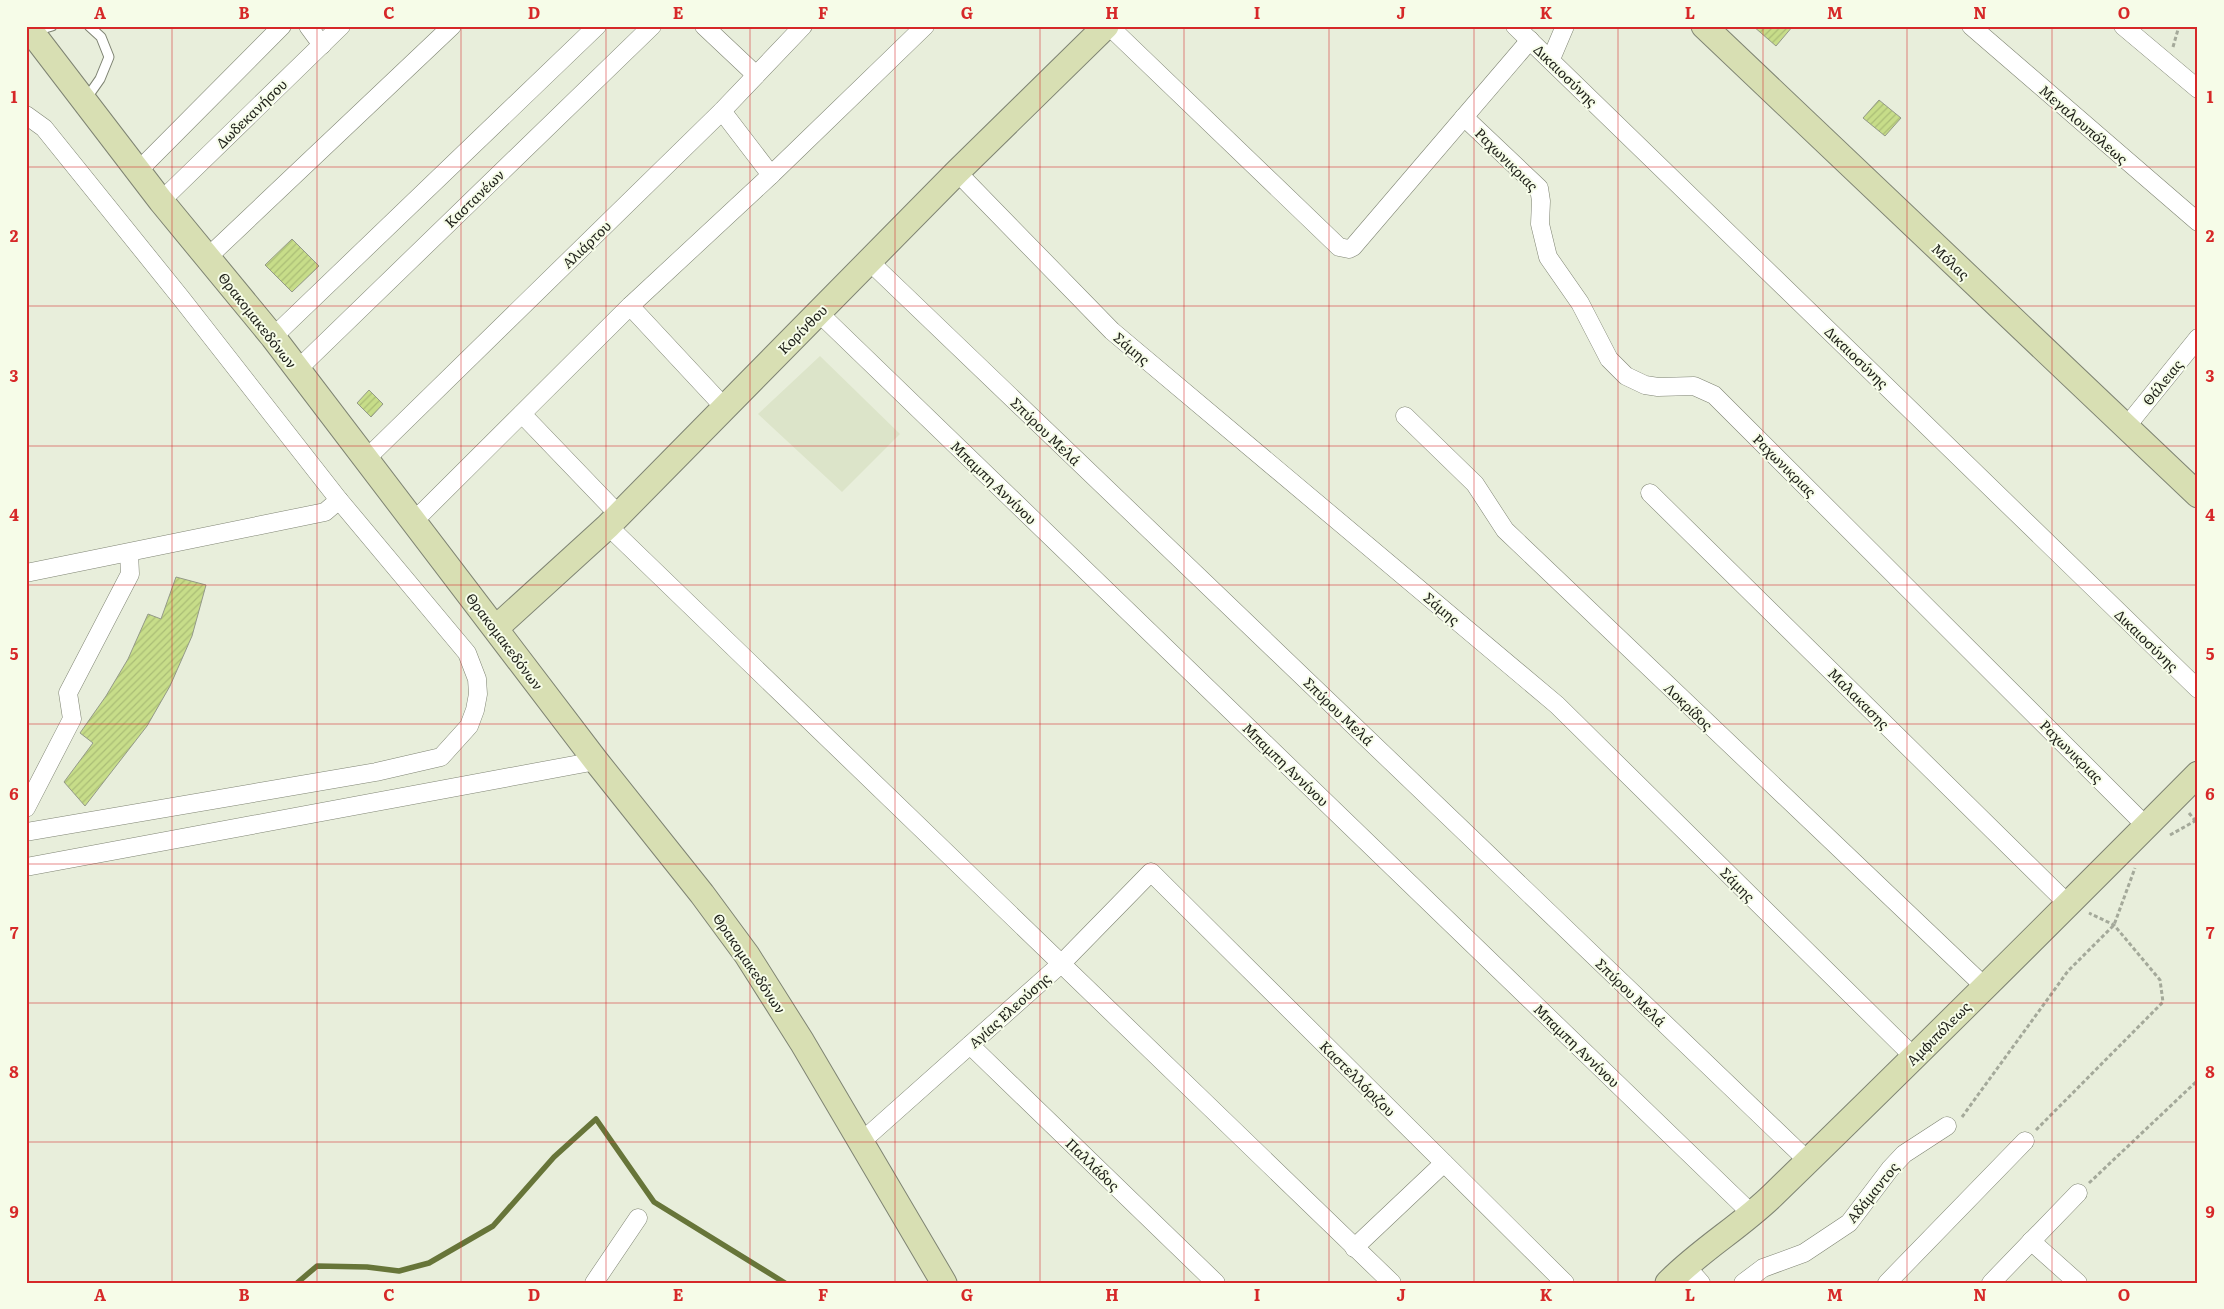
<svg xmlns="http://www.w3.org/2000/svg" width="2224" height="1309" font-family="Literata,serif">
<defs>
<pattern id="building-hatch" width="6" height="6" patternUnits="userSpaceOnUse" patternTransform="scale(1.25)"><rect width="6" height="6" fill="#c7dd89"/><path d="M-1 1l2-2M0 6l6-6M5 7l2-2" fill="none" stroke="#aabd76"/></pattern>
</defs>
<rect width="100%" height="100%" fill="#e8eedb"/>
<path fill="#dce4c9" d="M820 356 900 434 842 492 758 414Z"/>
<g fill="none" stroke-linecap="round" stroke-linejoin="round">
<path stroke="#677539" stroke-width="5.5" d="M297 1283 317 1266 367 1267 399 1271 429 1263 493 1226 554 1157 596 1119 654 1202 785 1283"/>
</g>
<g fill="url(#building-hatch)" stroke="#949a88">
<path d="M1753 26H1793L1776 46Z"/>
<path d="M1879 100 1901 118 1885 136 1863 118Z"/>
<path d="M292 239 319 266 292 292 265 265Z"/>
<path d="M369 390 383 404 371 417 357 403Z"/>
<path d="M176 577 206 585 192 636 170 686 147 726 85 806 64 782 93 743 80 733 106 696 128 659 148 614 161 619Z"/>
</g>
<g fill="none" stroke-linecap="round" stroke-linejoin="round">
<defs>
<g id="lane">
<path d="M35 31 52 26"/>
<path d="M86 99 100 79 109 57 101 37 89 26"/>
</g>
<g id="street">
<path d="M308 26 322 45"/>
<path d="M704 26 756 75"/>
<path d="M1109 26 1339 247 1349 249 1353 247 1530 40"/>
<path d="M1515 26 2198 689"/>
<path d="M1971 26 2198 222"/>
<path d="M2123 26 2198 89"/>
<path d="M1551 59 1565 26"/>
<path d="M722 111 771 175"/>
<path d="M26 115 44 128 181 298 339 500 467 653 477 679 478 694 475 710 469 726 441 757 376 772 26 832"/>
<path d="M1464 117 1539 188 1541 201 1540 224 1548 257 1580 303 1609 359 1626 376 1645 385 1658 387 1694 386 1714 395 2146 826"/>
<path d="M138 171 282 26"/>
<path d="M957 172 1112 331 1557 705 1914 1057"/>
<path d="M161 201 341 26"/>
<path d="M208 257 452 26"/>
<path d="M869 261 1808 1161"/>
<path d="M630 306 725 408"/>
<path d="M819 313 1753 1215"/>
<path d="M273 337 597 26"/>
<path d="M297 370 652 26"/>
<path d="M522 414 619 515"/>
<path d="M1405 416 1475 484 1505 530 1984 986"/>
<path d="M2126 427 2198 338"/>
<path d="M366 459 722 111 803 26"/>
<path d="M1650 493 2068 904"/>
<path d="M414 521 630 306 771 175 925 26"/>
<path d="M608 526 1392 1283"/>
<path d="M26 573 325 512 339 500"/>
<path d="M26 808 72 719 68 693 130 574 129 553"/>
<path d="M26 867 596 761"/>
<path d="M970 1045 1216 1283"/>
<path d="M861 1142 1062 963 1151 872 1565 1283"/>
<path d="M2031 1241 2078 1283"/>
<path d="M1354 1248 1444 1163"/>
<path d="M1685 1265 1701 1283"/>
<path d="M594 1283 638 1218"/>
<path d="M1743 1283 1763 1268 1804 1253 1849 1223 1890 1169 1904 1154 1947 1126"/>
<path d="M1887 1283 2025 1141"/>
<path d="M1991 1283 2078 1193"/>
</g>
<g id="secondary">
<path d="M27 26 161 201 273 337 596 761 702 894 747 955 802 1042 944 1283"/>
<path d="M1704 26 2198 495"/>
<path d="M496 628 608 526 957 172 1106 26"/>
<path d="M1668 1283C1701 1249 1742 1226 1775 1193 1917 1055 2058 915 2198 774"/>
</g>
</defs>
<use href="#lane" stroke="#7f8473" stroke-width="11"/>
<use href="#street" stroke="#7f8473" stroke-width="19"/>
<use href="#secondary" stroke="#7f8473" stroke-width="27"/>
<g stroke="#a4a99a" stroke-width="3" stroke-dasharray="4 2.5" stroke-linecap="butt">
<path d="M2173 47 2179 26"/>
<path d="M2189 813 2198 824"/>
<path d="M2170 835 2195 821"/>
<path d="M1962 1117 2068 971 2114 925 2135 868"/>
<path d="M2036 1130 2163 1002 2160 980 2114 925 2089 913"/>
<path d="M2089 1183 2198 1080"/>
</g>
<use href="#lane" stroke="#fff" stroke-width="9"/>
<use href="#street" stroke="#fff" stroke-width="18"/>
<use href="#secondary" stroke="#d8dfb3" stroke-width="25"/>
</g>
<path fill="none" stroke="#d62828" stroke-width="1" stroke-opacity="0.55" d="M172 26V1283M317 26V1283M461 26V1283M606 26V1283M750 26V1283M895 26V1283M1040 26V1283M1184 26V1283M1329 26V1283M1474 26V1283M1618 26V1283M1763 26V1283M1907 26V1283M2052 26V1283M26 167H2198M26 306H2198M26 446H2198M26 585H2198M26 724H2198M26 864H2198M26 1003H2198M26 1142H2198"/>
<g text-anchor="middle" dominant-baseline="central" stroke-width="4" stroke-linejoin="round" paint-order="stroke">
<g font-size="14" fill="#1e2019" stroke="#f6fce8">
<text transform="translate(1566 75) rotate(44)">Δικαιοσύνης</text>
<text transform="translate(251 113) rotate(-44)">Δωδεκανήσου</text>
<text transform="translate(2084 124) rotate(41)">Μεγαλουπόλεως</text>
<text transform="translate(1507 159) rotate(45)">Ραχωνικριας</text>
<text transform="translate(474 198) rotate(-44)">Καστανέων</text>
<text transform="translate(586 244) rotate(-44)">Αλιάρτου</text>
<text transform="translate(1951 261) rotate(43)">Μόλας</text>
<text transform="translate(258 320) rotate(52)">Θρακομακεδόνων</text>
<text transform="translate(802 329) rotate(-45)">Κορίνθου</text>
<text transform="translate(1132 348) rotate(40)">Σάμης</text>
<text transform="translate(1857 357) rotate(44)">Δικαιοσύνης</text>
<text transform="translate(2162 382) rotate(-51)">Θάλειας</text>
<text transform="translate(1046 431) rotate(44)">Σπύρου Μελά</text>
<text transform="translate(1785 465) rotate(45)">Ραχωνικριας</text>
<text transform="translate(994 482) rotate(44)">Μπαμπη Αννίνου</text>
<text transform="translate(1442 608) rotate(40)">Σάμης</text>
<text transform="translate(2147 640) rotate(44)">Δικαιοσύνης</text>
<text transform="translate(505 641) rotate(53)">Θρακομακεδόνων</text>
<text transform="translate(1859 698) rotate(45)">Μαλακασης</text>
<text transform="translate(1689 706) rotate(44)">Λοκρίδος</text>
<text transform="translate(1339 711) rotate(44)">Σπύρου Μελά</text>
<text transform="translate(2072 751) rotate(45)">Ραχωνικριας</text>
<text transform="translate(1286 764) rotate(44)">Μπαμπη Αννίνου</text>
<text transform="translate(1738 884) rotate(45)">Σάμης</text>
<text transform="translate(750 963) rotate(56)">Θρακομακεδόνων</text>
<text transform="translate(1631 992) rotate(44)">Σπύρου Μελά</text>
<text transform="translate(1009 1010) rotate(-42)">Αγίας Ελεούσης</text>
<text transform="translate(1938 1033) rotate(-45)">Αμφιπόλεως</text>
<text transform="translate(1577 1045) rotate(44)">Μπαμπη Αννίνου</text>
<text transform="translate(1358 1078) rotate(45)">Καστελλόριζου</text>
<text transform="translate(1093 1164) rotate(44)">Παλλάδος</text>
<text transform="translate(1872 1192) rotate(-51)">Αδάμαντος</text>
</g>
</g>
<rect width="2224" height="1309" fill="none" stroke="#f6fce8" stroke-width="55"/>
<rect x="28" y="28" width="2168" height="1254" fill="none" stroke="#d62828" stroke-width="2"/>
<g font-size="16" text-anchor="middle" font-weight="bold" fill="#d62828">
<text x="100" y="19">A</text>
<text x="244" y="19">B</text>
<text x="389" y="19">C</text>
<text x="534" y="19">D</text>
<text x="678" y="19">E</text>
<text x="823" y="19">F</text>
<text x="967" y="19">G</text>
<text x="1112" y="19">H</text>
<text x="1257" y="19">I</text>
<text x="1401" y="19">J</text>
<text x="1546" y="19">K</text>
<text x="1690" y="19">L</text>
<text x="1835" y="19">M</text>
<text x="1980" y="19">N</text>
<text x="2124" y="19">O</text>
<text x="14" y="103">1</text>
<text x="2210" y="103">1</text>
<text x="14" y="242">2</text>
<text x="2210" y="242">2</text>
<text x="14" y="382">3</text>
<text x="2210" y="382">3</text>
<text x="14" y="521">4</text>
<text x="2210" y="521">4</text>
<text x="14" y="660">5</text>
<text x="2210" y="660">5</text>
<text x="14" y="800">6</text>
<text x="2210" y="800">6</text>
<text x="14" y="939">7</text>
<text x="2210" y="939">7</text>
<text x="14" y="1078">8</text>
<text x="2210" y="1078">8</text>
<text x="14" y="1218">9</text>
<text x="2210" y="1218">9</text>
<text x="100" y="1301">A</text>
<text x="244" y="1301">B</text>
<text x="389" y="1301">C</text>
<text x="534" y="1301">D</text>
<text x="678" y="1301">E</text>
<text x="823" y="1301">F</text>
<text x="967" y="1301">G</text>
<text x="1112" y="1301">H</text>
<text x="1257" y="1301">I</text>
<text x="1401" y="1301">J</text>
<text x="1546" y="1301">K</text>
<text x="1690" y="1301">L</text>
<text x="1835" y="1301">M</text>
<text x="1980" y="1301">N</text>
<text x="2124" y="1301">O</text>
</g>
</svg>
